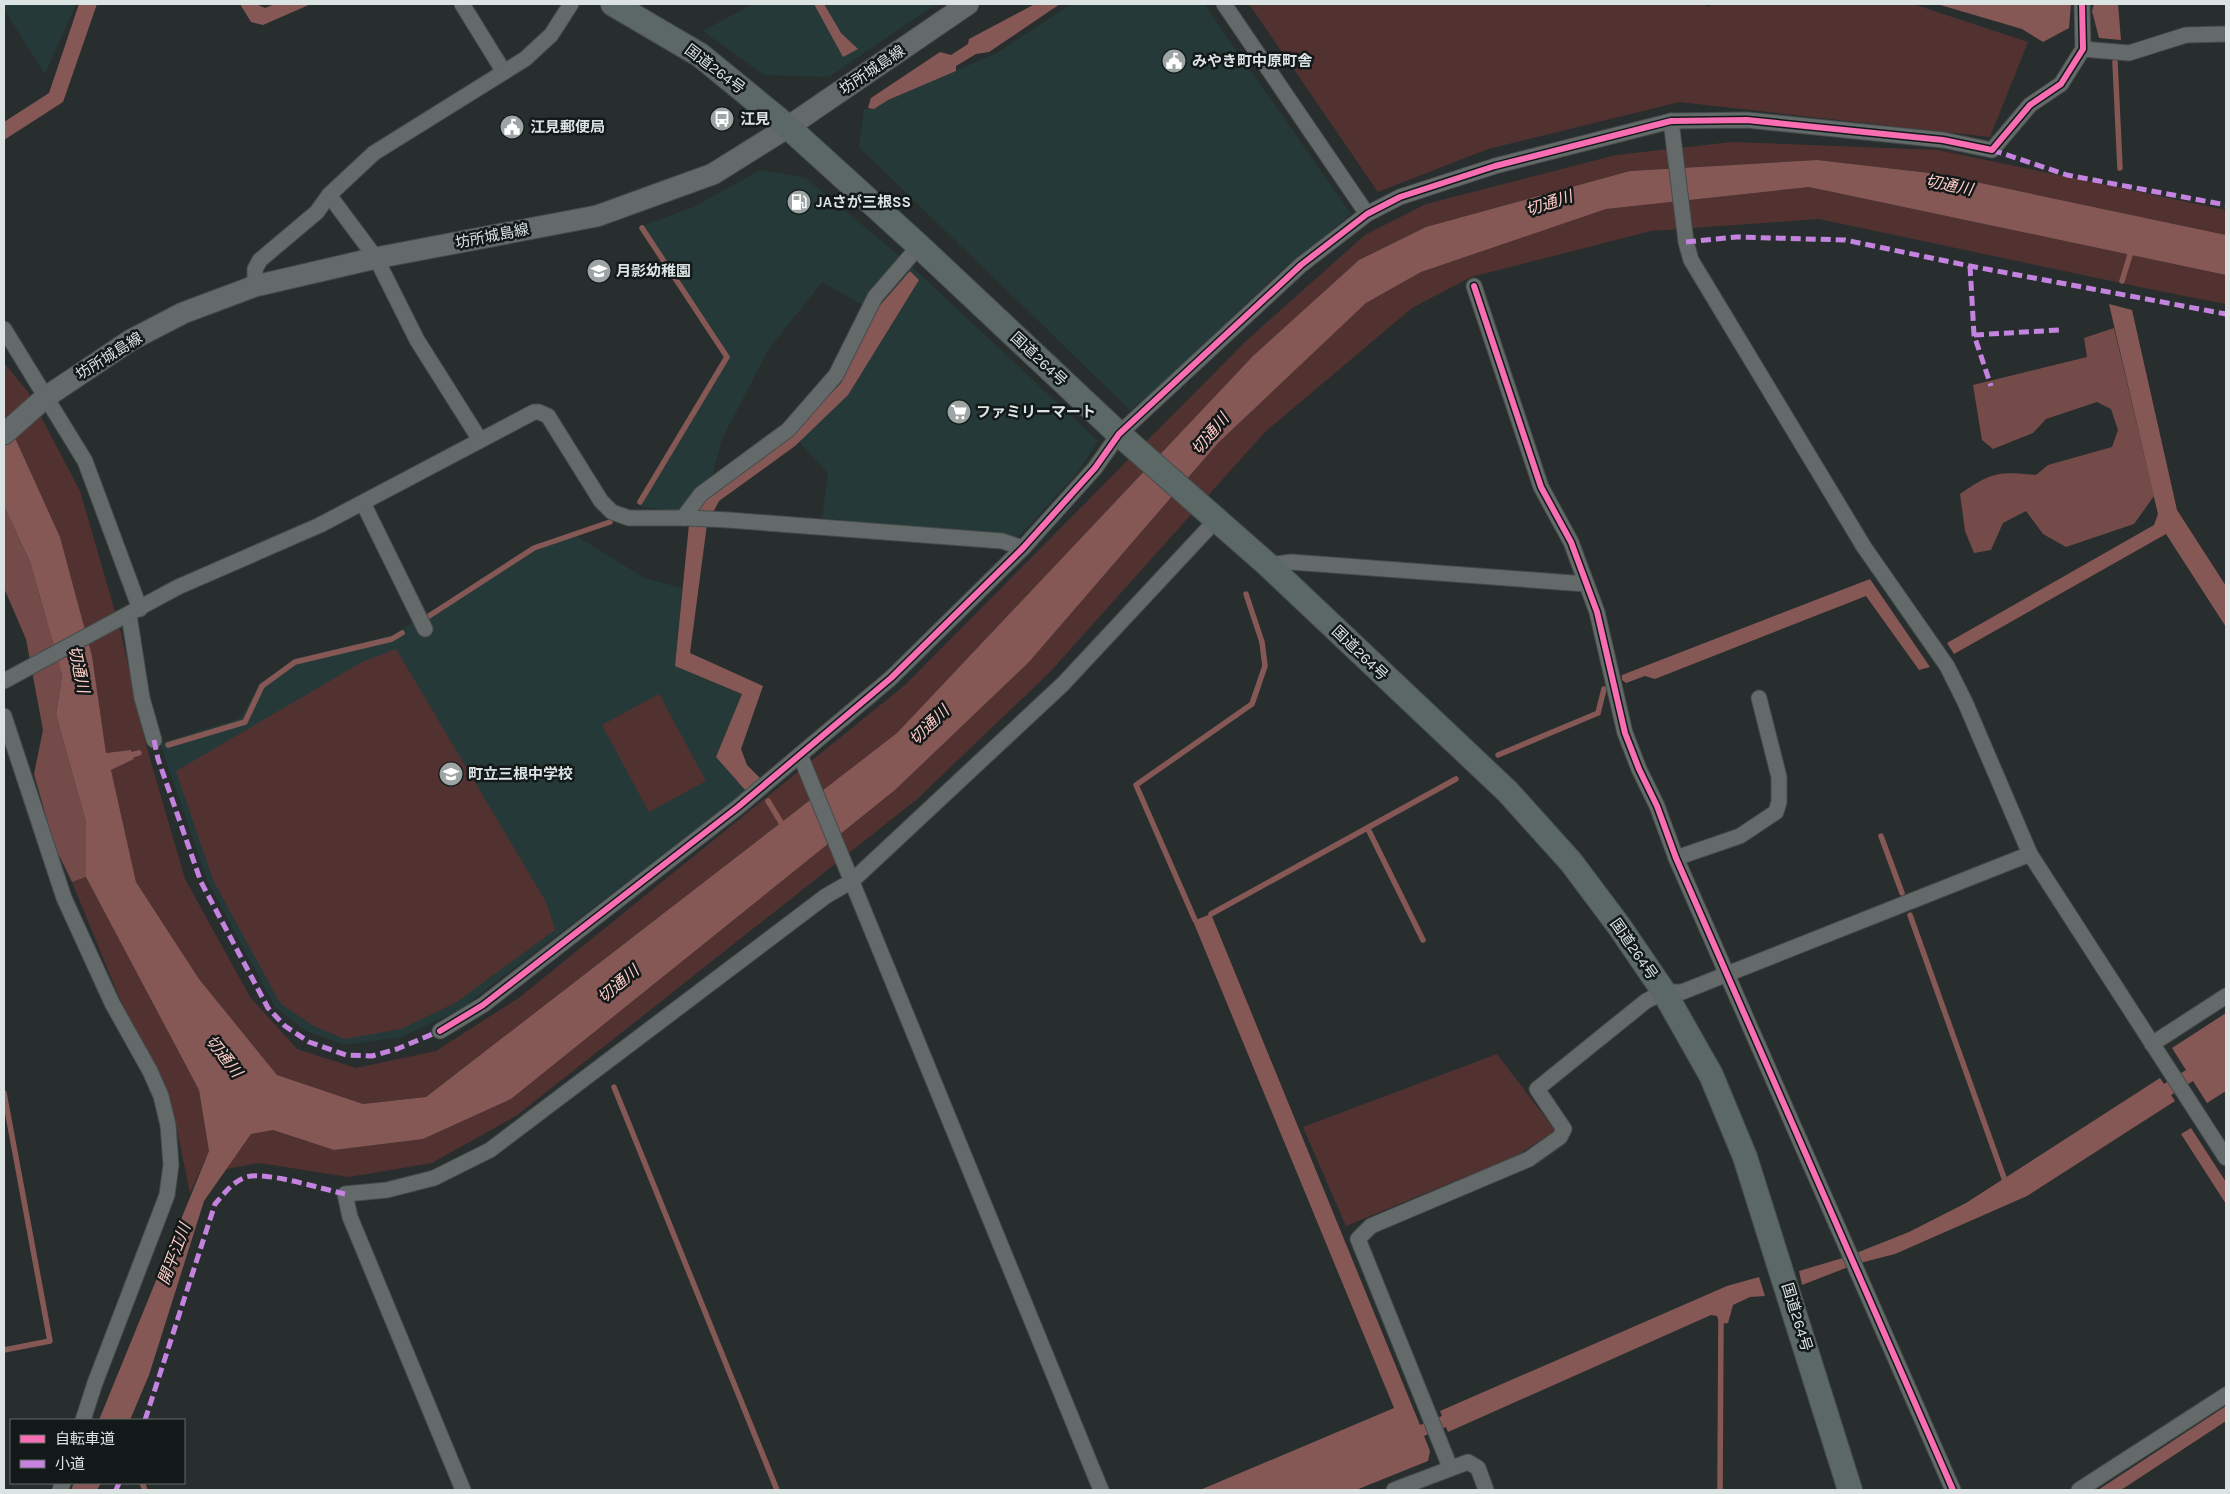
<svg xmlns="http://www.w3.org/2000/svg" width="2230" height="1494" font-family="Karla,'Noto Sans JP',sans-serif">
<rect width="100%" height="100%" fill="#282e2e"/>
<g fill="#253a38">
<path d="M4 4H76L45 74 4 9Z"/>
<path d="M753 4H936L829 77 764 75 703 31Z"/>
<path d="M1071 4H1204L1351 214 1278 273 1159 387 1130 410 859 147 864 109H874L888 100 997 53Z"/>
<path d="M760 170 806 178 910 265 1098 441 1077 473 1018 537 822 518 828 473 792 434 841 382 875 312 822 282 768 350 722 439 710 484 690 514 639 506 727 356 642 226 696 206Z"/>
<path d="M575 535 644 578 682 588 675 665 742 694 716 757 746 791 459 1010 402 1037 345 1045 306 1031 275 1007 207 880 160 743 241 718 259 684 296 659 395 634 536 544Z"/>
</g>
<g fill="#523231">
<path d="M1249 4H1704L1707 7 1712 4H1913L2028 42 1990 137 1679 102 1488 149 1378 192Z"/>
<path d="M1732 142 1938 150 2226 210V235L1938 174 1817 160 1630 171 1426 227 1359 260 1253 356 897 733 426 1097 363 1104 277 1075 199 979 136 882 111 770 134 759 131 750 106 753 92 656 60 537 11 429 4 419V363L28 392 80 491 120 629 146 745 185 879 250 997 297 1049 356 1068 436 1051 520 997 905 685 1246 341 1365 235 1426 204 1616 155Z"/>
<path d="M1809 187 2226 275V304L2154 290 1819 219 1651 231 1471 277 1412 308 1265 432 1049 673 916 800 516 1116 432 1163 349 1177 259 1163 226 1169 251 1134 273 1130 334 1150 423 1139 511 1099 895 790 1029 662 1218 443 1366 303 1421 272 1606 209Z"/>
<path d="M396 649 546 902 555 930 455 1003 401 1029 344 1039 312 1025 280 1003 213 880 176 771 364 661Z"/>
<path d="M659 694 706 781 649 812 602 725Z"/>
<path d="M86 877 199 1090 209 1151 190 1193 171 1100 119 997 72 882Z"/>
<path d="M1497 1054 1555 1130 1518 1155 1346 1226 1303 1127Z"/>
</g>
<g fill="#744b48">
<path d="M2114 328 2154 496 2134 524 2066 547 2043 534 2026 511 2003 523 1991 550 1974 553 1965 531 1960 494C1992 472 1997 471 2036 475L2048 465 2112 447 2118 430 2111 409 2097 402 2046 419 2033 433 1993 449 1982 440 1973 385 2087 357 2084 338Z"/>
<path d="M4 506 30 562 62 675 56 715 86 822V877L72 882 54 845 34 774 43 730 26 639 4 588Z"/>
</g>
<g fill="#865855">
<path d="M79 4H97L63 102 4 140V122L49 93Z"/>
<path d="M240 4H256L265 8 275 4H311L263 25 251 22Z"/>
<path d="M814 4H824L841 33 858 49 843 57Z"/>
<path d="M1035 4H1060L989 52 976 54 956 66V71L888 100 874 109 868 108 871 98 940 52 951 55 968 44 969 39Z"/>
<path d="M1937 4H2071L2069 28 2043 42 2022 29Z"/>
<path d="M2094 4H2118L2121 40 2099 38 2092 11Z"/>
<path d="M1817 160 1938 174 2226 235V275L1809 187 1606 209 1421 272 1366 303 1218 443 1029 662 895 790 511 1099 423 1139 334 1150 273 1130 251 1134 204 1201 149 1375 130 1420H99L209 1151 199 1090 86 877V822L56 715 62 675 30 562 4 506V419L11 429 60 537 92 656 106 753 131 750 134 759 111 770 136 882 199 979 277 1075 363 1104 426 1097 897 733 1253 356 1359 260 1426 227 1630 171Z"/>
<path d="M910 271 919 280 848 395 795 446 719 501 707 524 690 653 763 686 741 749 747 765 761 779 746 791 716 757 742 694 675 666 690 514 699 501 792 434 841 383 875 311Z"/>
<path d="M2109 304 2132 310 2177 510 2226 586V627L2166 534 1954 654 1947 643 2154 525 2158 514Z"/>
<path d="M1870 579 1930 667 1919 670 1866 596 1655 679 1645 676 1626 683 1622 680V675Z"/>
<path d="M1211 914 1420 1425 1442 1416 1440 1411 1727 1286 1759 1277 1765 1296 1750 1297 1733 1305 1728 1323 1720 1324 1717 1316 1711 1315 1448 1432 1446 1427 1424 1436 1430 1451 1428 1461 1356 1490H1200L1394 1408 1193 921Z"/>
<path d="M2226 1013V1091L2207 1103 2193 1081 2171 1095 2175 1101 2027 1196 1895 1254 1856 1264 1802 1285 1799 1271 1846 1257 1909 1232 1966 1203 2160 1078 2164 1084 2186 1070 2172 1048Z"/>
<path d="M2191 1128 2226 1182V1204L2181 1134Z"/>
<path d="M2226 1406V1421L2121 1490H2098Z"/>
<path d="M74 1483H101L97 1490H71Z"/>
</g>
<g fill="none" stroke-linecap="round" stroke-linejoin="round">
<g stroke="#865855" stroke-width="5.5">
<path d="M2115 62 2120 168"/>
<path d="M2122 281 2130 255"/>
<path d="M640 502 727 357 642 228"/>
<path d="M429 616 534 548 610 522"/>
<path d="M168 745 245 722 262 686 295 662 392 639 402 633"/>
<path d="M1498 755 1598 713 1604 689"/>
<path d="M127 756 139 753"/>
<path d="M768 801 785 829"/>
<path d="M1368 829 1423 940"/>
<path d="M1881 836 1902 893"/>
<path d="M1211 914 1456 779"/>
<path d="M1910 915 2004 1178"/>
<path d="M1195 920 1136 785 1252 704 1265 666 1262 642 1246 594"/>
<path d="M614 1087 777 1490"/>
<path d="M4 1093 50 1341 4 1350"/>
<path d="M142 1483 145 1490"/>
<path d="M1720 1490 1721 1317"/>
</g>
<defs>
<g id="minor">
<path d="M462 4 504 72"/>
<path d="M1224 4 1367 214"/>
<path d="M2083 49 2129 53 2186 35 2226 34"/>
<path d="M1671 121 1686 242 1691 260 1864 547 1947 666 1965 702 2030 854 2226 1158"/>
<path d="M329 195 376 258 417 340 480 440"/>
<path d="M255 286V269L260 260 317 212 329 195 374 153 525 59 551 35 571 4"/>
<path d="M1474 286 1541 487 1571 542 1597 612 1625 733 1639 769 1657 806 1676 858 1953 1490"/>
<path d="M4 329 85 461 140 609"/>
<path d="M363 503 425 629"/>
<path d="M683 518 701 494 788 430 836 375 875 297 919 246"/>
<path d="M1268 565 1291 562 1586 584"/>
<path d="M129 615 142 698 154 740"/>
<path d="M4 681 178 587 320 525 534 412H539L548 416 601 501 612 512 629 518H689L728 520 1002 541 1023 548"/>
<path d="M4 716 64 898 112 1003 150 1071 161 1096 168 1125 171 1165 167 1195 95 1383 83 1420"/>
<path d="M800 755 1101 1490"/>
<path d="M1676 858 1740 836 1776 812 1779 802V777L1759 698"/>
<path d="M440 1031 483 1005 738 807 891 678 1023 548 1095 468 1119 434 1301 265 1367 214 1400 197 1495 166 1671 121 1747 120 1943 140 1992 150 2030 105 2061 84 2083 49 2082 4"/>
<path d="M2152 1044 2226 996"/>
<path d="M1450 1467 1358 1239 1371 1226 1529 1159 1560 1137 1564 1129 1537 1089 1646 1001 1664 992H1682L2030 854"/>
<path d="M60 1490 63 1483"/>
<path d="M463 1490 350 1217 345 1194 387 1190 434 1178 490 1150 826 896 852 881 1063 684 1216 520"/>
<path d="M1394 1490 1468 1462 1478 1468 1486 1490"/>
<path d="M2079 1490 2226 1395"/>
</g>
<path id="secondary" d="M4 434 46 397 131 340 183 313 255 286 376 258 597 216 713 174 788 127 968 4"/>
<path id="trunk" d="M613 4 700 55 788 127 919 246 1119 434 1268 565 1508 792 1571 862 1619 926 1664 992 1711 1075 1745 1157 1850 1490"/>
</defs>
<use href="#minor" stroke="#454b4b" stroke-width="17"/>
<use href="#secondary" stroke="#454b4b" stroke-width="23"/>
<use href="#trunk" stroke="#454b4b" stroke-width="26"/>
<use href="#minor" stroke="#646a69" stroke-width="15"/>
<use href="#secondary" stroke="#646a69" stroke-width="21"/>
<use href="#trunk" stroke="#5b6866" stroke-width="24"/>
<g stroke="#c483df" stroke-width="5" stroke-dasharray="10 5" stroke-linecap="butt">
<path d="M1992 150 2067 175 2226 205"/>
<path d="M1686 242 1737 237 1845 240 1970 266 2226 314"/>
<path d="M1970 266 1974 335 1991 386"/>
<path d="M1974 335 2059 330"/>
<path d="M154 740 158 759 201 882 268 1008 285 1026 309 1042 346 1055 372 1056 397 1049 440 1031"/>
<path d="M145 1420 215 1204C224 1194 232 1182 246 1177 266 1171 322 1189 345 1194"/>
<path d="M116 1490 119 1483"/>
</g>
<defs>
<g id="cycleway">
<path d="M1474 286 1541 487 1571 542 1597 612 1625 733 1639 769 1657 806 1676 858 1953 1490"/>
<path d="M440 1031 483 1005 738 807 891 678 1023 548 1095 468 1119 434 1301 265 1367 214 1400 197 1495 166 1671 121 1747 120 1943 140 1992 150 2030 105 2061 84 2083 49 2082 4"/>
</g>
</defs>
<use href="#cycleway" stroke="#121918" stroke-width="9"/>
<use href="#cycleway" stroke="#f96db3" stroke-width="6"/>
</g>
<defs>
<symbol id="civic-disc" viewBox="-11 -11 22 22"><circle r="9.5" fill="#9ca4a4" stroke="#121918"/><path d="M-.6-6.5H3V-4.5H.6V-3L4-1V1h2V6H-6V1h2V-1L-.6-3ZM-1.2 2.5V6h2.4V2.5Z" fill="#fff"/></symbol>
<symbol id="bus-disc" viewBox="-11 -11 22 22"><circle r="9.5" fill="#9ca4a4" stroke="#121918"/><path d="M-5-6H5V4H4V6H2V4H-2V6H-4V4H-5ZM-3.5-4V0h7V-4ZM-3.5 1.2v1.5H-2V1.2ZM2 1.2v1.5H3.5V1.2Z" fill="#fff"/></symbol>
<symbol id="fuel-disc" viewBox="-11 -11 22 22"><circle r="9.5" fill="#9ca4a4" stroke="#121918"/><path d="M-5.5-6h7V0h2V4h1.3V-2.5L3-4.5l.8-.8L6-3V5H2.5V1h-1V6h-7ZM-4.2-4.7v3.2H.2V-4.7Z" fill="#fff"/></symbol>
<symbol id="school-disc" viewBox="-11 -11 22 22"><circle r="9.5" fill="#9ca4a4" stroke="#121918"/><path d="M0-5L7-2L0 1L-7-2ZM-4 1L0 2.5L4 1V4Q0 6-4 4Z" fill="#fff"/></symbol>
<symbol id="supermarket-disc" viewBox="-11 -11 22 22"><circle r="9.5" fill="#9ca4a4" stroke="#121918"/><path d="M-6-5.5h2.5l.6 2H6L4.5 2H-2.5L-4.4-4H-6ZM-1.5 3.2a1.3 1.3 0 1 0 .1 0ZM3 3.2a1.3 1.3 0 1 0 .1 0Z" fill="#fff"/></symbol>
</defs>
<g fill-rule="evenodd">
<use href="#civic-disc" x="1160" y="47" width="28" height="28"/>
<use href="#bus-disc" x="708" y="105" width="28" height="28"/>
<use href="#civic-disc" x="498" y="113" width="28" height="28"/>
<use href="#fuel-disc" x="785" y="188" width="28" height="28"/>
<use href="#school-disc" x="585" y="257" width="28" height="28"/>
<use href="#supermarket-disc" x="945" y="398" width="28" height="28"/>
<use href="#school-disc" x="437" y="760" width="28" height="28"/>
</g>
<g text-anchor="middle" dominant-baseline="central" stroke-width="5" stroke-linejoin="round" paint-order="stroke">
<g font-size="15" font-weight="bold" fill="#dbe4e3" stroke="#121918" text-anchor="start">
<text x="1192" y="61">みやき町中原町舎</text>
<text x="740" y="119">江見</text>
<text x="530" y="127">江見郵便局</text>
<text x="816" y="202">JAさが三根SS</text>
<text x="616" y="271">月影幼稚園</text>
<text x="976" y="412">ファミリーマート</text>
<text x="468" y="774">町立三根中学校</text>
</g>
<g font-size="15" fill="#dbe4e3" stroke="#121918">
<text transform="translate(715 69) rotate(37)">国道264号</text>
<text transform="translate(872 70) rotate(-34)">坊所城島線</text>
<text transform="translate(492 236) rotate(-11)">坊所城島線</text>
<text transform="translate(109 356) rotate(-32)">坊所城島線</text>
<text transform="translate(1039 359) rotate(43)">国道264号</text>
<text transform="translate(1360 653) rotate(44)">国道264号</text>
<text transform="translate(1634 949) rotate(55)">国道264号</text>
<text transform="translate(1797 1317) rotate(73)">国道264号</text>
</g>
<g font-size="16" font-style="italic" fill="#ffccc8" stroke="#121918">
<text transform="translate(1949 185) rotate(11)">切通川</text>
<text transform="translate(1549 203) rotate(-18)">切通川</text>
<text transform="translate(1210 434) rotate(-50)">切通川</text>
<text transform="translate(79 669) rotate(78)">切通川</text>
<text transform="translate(929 725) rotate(-44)">切通川</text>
<text transform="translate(618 984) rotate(-40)">切通川</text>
<text transform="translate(224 1056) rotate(52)">切通川</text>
<text transform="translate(174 1254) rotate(-69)">開平江川</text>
</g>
</g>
<rect width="2230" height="1494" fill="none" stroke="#dbe4e3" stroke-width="10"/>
<rect x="10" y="1419" width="175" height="65" fill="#121918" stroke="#626a69"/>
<rect x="20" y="1435" width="25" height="8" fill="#f96db3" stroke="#626a69"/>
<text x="55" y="1444" font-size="15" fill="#dbe4e3">自転車道</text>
<rect x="20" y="1460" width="25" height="8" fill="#c483df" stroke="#626a69"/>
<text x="55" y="1469" font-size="15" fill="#dbe4e3">小道</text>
</svg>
